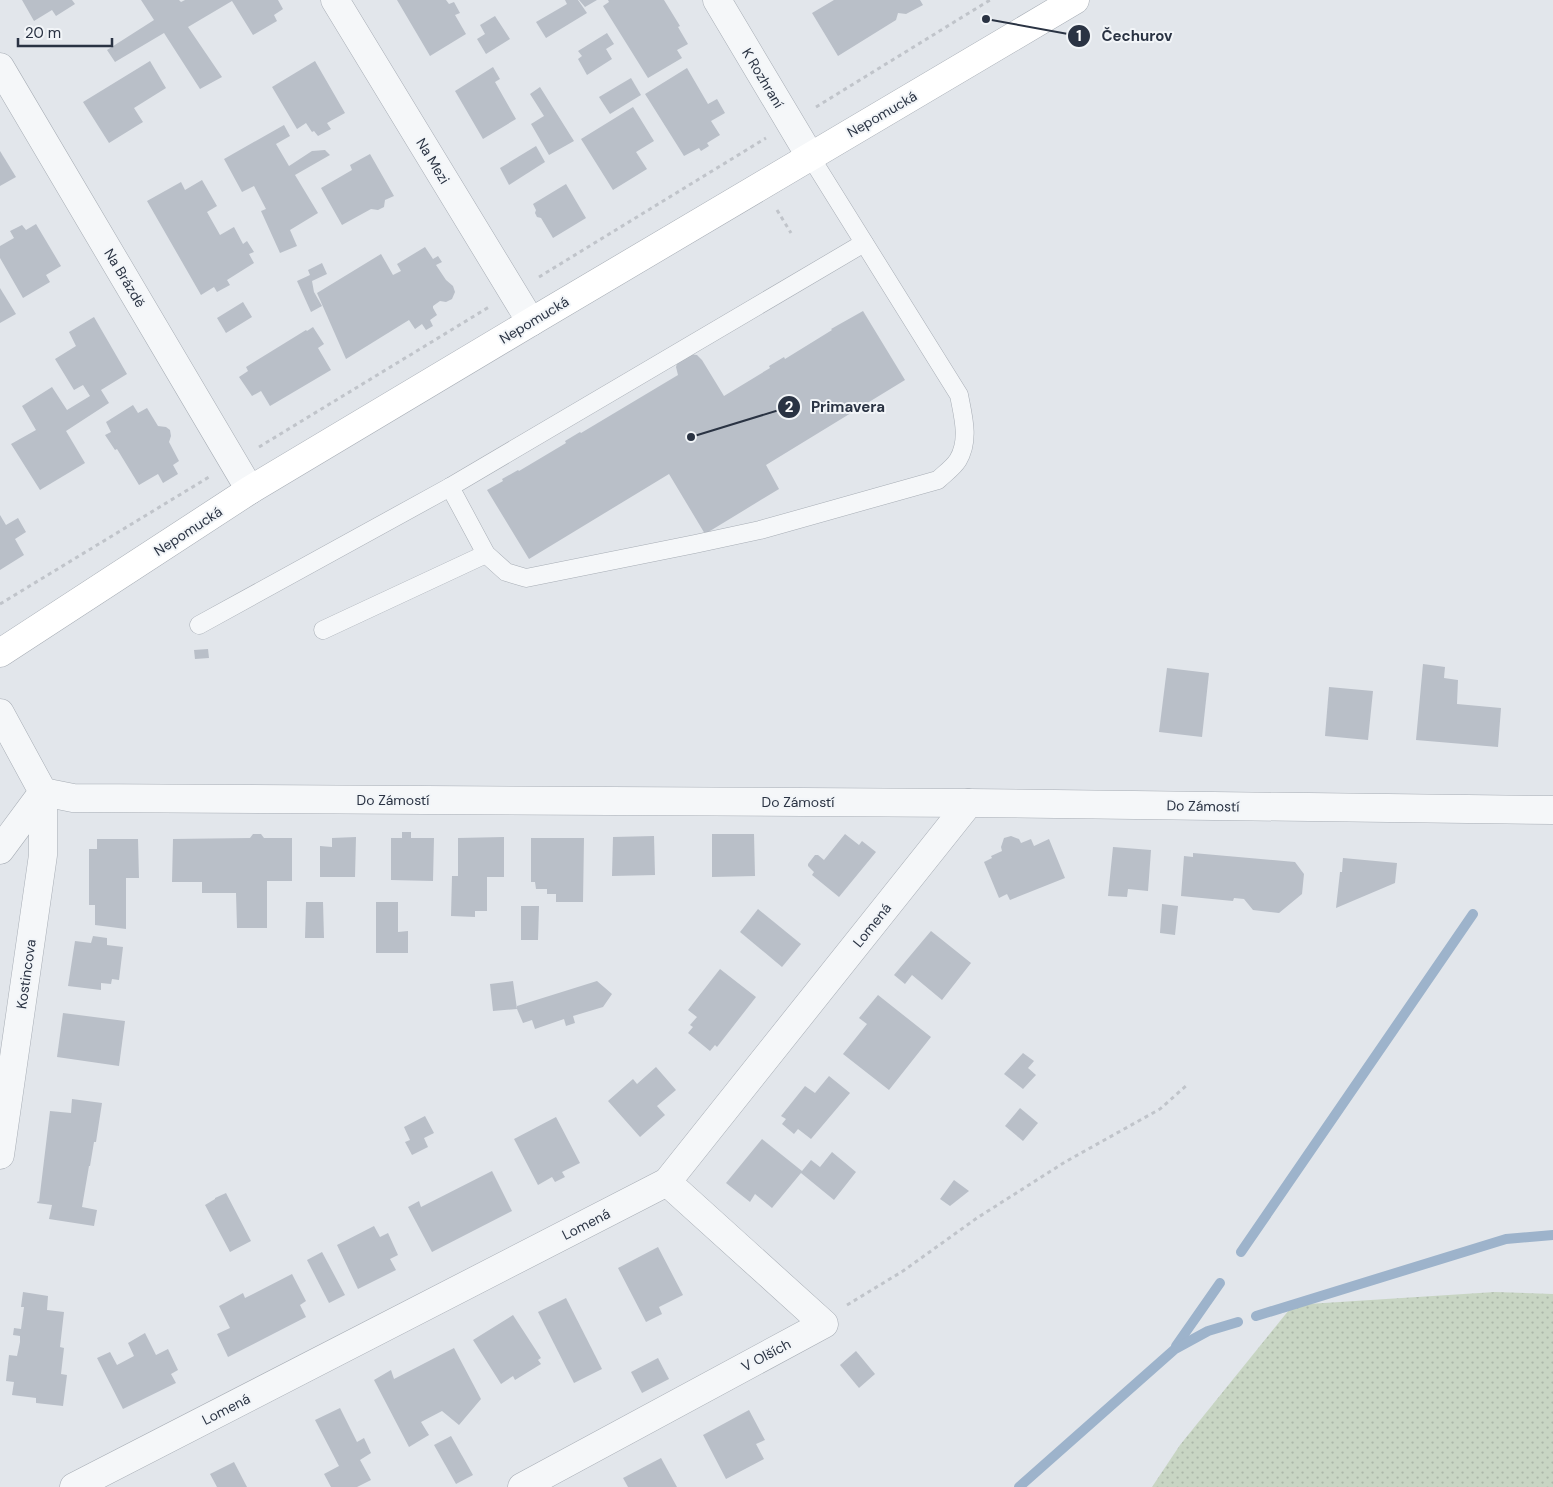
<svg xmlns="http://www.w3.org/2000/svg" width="1553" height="1487" font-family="'DM Sans',sans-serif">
<defs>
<pattern id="green-dots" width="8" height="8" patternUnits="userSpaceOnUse" patternTransform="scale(1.25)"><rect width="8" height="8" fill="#c8d5c3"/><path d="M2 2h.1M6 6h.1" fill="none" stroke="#acb7a9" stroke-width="1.8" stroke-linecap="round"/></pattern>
</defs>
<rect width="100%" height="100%" fill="#e2e6eb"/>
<path fill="url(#green-dots)" d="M1495 1292 1553 1294V1487H1152L1180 1445 1293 1305Z"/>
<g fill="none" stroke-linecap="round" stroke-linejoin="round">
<g stroke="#9db3cb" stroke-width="10">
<path d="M1241 1252 1473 914"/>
<path d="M1256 1316 1506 1239 1553 1235"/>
<path d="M1176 1346 1220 1283"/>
<path d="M1019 1487 1175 1349 1208 1331 1238 1322"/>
</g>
</g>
<g fill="#b9bfc8">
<path d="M22 0H72L75 4 56 16 52 10 34 21Z"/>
<path d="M141 0H179L181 2 185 0H278L283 9 274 15 277 21 253 35 232 1 188 27 222 77 200 89 164 33 115 62 107 50 154 20Z"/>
<path d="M397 0H446L449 4 454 2 460 13 455 15 466 34 430 56Z"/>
<path d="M565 0H578L587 13 546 38 536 22 567 4Z"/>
<path d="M579 0H597L585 7Z"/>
<path d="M608 0H664L680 26 678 27 688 44 677 50 682 58 648 78 603 6 609 2Z"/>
<path d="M834 0H920L923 5 906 14 898 13 896 20 838 56 812 13Z"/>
<path d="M495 16 510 39 486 54 477 39 485 34 480 25Z"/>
<path d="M607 33 614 44 606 49 612 59 587 75 578 59 582 56 578 51Z"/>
<path d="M150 61 166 88 134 108 143 122 109 143 83 102Z"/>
<path d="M315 61 345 113 327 123 331 129 318 136 314 131 312 132 306 123 297 129 272 87Z"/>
<path d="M493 67 500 79 495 82 516 119 483 139 455 91Z"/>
<path d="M687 68 708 104 717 99 725 113 711 121 720 135 707 143 709 146 701 151 699 148 684 156 645 94Z"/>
<path d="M631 78 641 95 610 114 599 97Z"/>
<path d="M540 87 574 141 549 155 531 124 544 116 530 94Z"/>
<path d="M633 107 654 141 636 152 647 169 613 190 581 139Z"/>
<path d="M284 125 290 136 276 144 289 166 312 151 325 150 330 155 295 175 318 213 290 230 297 246 280 253 261 211 266 209 254 186 242 192 224 159Z"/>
<path d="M536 146 545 162 509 185 500 168Z"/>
<path d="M0 151 16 177 0 186Z"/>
<path d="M370 154 394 196 385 200 384 207 378 210 371 209 342 225 321 188 352 170 350 165Z"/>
<path d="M202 180 217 206 207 212 220 235 234 227 243 244 247 241 254 252 249 254 254 263 227 280 230 285 217 292 214 287 201 295 147 201 181 182 185 190Z"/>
<path d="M566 184 586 218 553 238 541 218 537 217 535 213 536 210 533 204Z"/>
<path d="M36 224 61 266 46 275 50 282 23 298 0 258V246L14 238 10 231 22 225 26 230Z"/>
<path d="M425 247 433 259 438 256 442 262 436 265 446 280 453 286 455 292 452 299 446 302 440 301 433 306V308L437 315 430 320 433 326 426 330 422 324 415 329 409 320 346 359 317 293 381 254 393 275 401 271 397 264Z"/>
<path d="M322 263 327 274 312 281 314 292 322 306 311 312 297 281 310 275 308 270Z"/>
<path d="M0 288 16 314 0 323Z"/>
<path d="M243 302 252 317 226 333 217 318Z"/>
<path d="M863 311 905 380 766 465 779 489 705 534 669 474 529 559 487 490 503 481 502 479 518 470 519 471 566 443 565 441 580 432 581 433 678 375 676 367 678 360 690 354 697 355 702 360 724 396 770 368 769 366 784 357 785 359 832 330 831 329Z"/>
<path d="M94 317 127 374 101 390 109 403 66 431 85 463 40 490 11 444 36 430 22 406 52 387 67 410 90 396 83 385 74 390 55 359 76 346 69 332Z"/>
<path d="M313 327 324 344 318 348 331 370 270 406 261 391 252 396 239 377 248 371 246 367 306 330 307 331Z"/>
<path d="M133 405 138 413 147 408 158 426 166 427 170 430 171 436 169 442 179 461 173 465 178 474 163 483 158 474 139 485 117 449 115 450 105 435 111 432 106 422Z"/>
<path d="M0 515 6 525 18 518 26 532 15 539 24 555 0 570Z"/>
<path d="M208 649 209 658 195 659 194 650Z"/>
<path d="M1423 664 1445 667 1444 678 1458 680 1457 704 1501 708 1498 747 1416 740Z"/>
<path d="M1167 668 1209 673 1202 737 1159 732Z"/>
<path d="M1329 687 1373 691 1368 740 1325 736Z"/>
<path d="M402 832H411V838H434L433 881 391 880V838H402Z"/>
<path d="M253 834H261L264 838H292V881H267V928H237L236 893H202V882H172L173 839 250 838Z"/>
<path d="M712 834H754L755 876 712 877Z"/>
<path d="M845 834 859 845 862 841 876 852 839 897 812 875 814 872 808 866V864L815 855H818L824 860Z"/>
<path d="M654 836 655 875 612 876 613 837Z"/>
<path d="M1011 836 1019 839 1021 843 1031 839 1034 846 1049 839 1065 878 1010 900 1007 894 999 898 984 862 992 858 991 856 1002 851 1001 847 1004 838Z"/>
<path d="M356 837 355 877H320V846L332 847V838Z"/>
<path d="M504 837V877H487V911H475V917L451 916 452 876H458V838Z"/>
<path d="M531 838H584L583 902H556V894H547V889H536L535 882H531Z"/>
<path d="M97 839H138L139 878H126V929L95 925V905H89V849H97Z"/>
<path d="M1113 847 1151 850 1148 891 1128 889 1127 897 1108 896Z"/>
<path d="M1193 853 1295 862 1304 874 1302 894 1279 913 1253 910 1244 899 1234 898 1233 901 1181 896 1184 856 1193 857Z"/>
<path d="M1343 858 1397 863 1395 883 1336 908 1340 872H1342Z"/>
<path d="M306 902H323L324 938H305Z"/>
<path d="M376 902H398V932L408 931V953H376Z"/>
<path d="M1162 904 1178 906 1175 935 1160 933Z"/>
<path d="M521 906H539L538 940H521Z"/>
<path d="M758 909 801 944 782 967 740 932Z"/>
<path d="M931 931 971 963 942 1000 912 975 905 984 894 975Z"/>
<path d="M93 936 107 938V945L123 947 119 980 112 979 111 984 101 983V990L68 986 75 941 91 943Z"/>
<path d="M720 969 756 997 717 1047 715 1045 710 1051 688 1033 693 1027 690 1025 697 1017 688 1010Z"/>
<path d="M513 981 517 1009V1006L597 981 612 994 603 1007 573 1016 575 1023 566 1026 564 1019 535 1029 532 1020 523 1023 517 1009 493 1011 490 984Z"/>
<path d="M878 995 931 1037 889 1090 843 1054 867 1024 859 1018Z"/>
<path d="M63 1013 125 1021 119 1066 57 1057Z"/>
<path d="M1023 1053 1034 1061 1028 1068 1036 1075 1023 1089 1004 1074Z"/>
<path d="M656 1067 676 1090 657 1106 665 1115 640 1137 608 1101 633 1079 637 1084Z"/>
<path d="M829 1076 850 1093 811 1139 798 1129 794 1134 782 1124 786 1119 781 1116 805 1086 815 1093Z"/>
<path d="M72 1099 102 1103 96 1142H94L90 1166H89L82 1207 97 1210 94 1226 49 1219 52 1205 37 1203 38 1201 39 1202 50 1111 71 1113Z"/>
<path d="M1020 1108 1038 1123 1023 1141 1005 1126Z"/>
<path d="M425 1116 434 1133 424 1138 428 1147 412 1155 405 1142 410 1140 404 1127Z"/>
<path d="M556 1117 580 1163 562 1172 565 1177 555 1182 552 1177 538 1185 514 1139Z"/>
<path d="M762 1139 802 1171 811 1160 820 1167 832 1152 856 1172 834 1200 801 1173 772 1208 755 1194 750 1202 726 1183Z"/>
<path d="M492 1171 512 1211 432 1252 408 1207 419 1201 421 1207Z"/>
<path d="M954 1180 969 1191 950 1206 940 1199Z"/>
<path d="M226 1193 251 1241 230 1252 205 1205 215 1199V1198Z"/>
<path d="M374 1226 380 1237 388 1233 398 1255 390 1259 396 1270 358 1289 337 1245Z"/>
<path d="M658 1247 683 1295 659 1307 662 1314 646 1322 618 1268Z"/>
<path d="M322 1252 345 1295 329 1303 307 1260Z"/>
<path d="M292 1274 306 1301 300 1305 306 1317 228 1357 217 1334 230 1328 219 1306 243 1293 245 1298Z"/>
<path d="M23 1292 48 1296 47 1310 64 1312 60 1347 64 1348 61 1374 67 1375 63 1406 36 1403V1398L12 1395 14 1382 6 1381 9 1355 17 1356 20 1342V1336L13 1335 14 1328 21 1329 24 1307H21Z"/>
<path d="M566 1298 602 1369 574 1383 538 1312Z"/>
<path d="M513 1315 541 1358 538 1360 541 1364 515 1380 513 1376 501 1384 473 1340Z"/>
<path d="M145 1333 156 1355 168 1349 178 1370 171 1374 176 1383 123 1409 97 1358 110 1352 117 1365 134 1356 128 1343Z"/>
<path d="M454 1348 481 1399 459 1425 442 1411 421 1422 429 1435 409 1447 374 1380 391 1370 394 1379Z"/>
<path d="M856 1351 875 1374 859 1388 840 1365Z"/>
<path d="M658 1358 669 1379 642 1393 631 1372Z"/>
<path d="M340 1408 357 1442 364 1438 371 1453 360 1460 371 1480 357 1487H331L324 1474 339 1466 315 1420Z"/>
<path d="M749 1410 765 1440 756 1444 764 1459 726 1479 703 1435Z"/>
<path d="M451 1436 473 1475 456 1484 434 1445Z"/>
<path d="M661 1458 677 1487H628L623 1478Z"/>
<path d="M234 1462 247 1487H217L210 1474Z"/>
</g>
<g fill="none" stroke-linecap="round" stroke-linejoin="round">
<defs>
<g id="lane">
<path d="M450 487 486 554 506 572 526 578 695 544 760 530 938 480C944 474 953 468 958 460 970 440 963 416 959 395L810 156"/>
<path d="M199 625 450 487 864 243"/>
<path d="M323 630 486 554"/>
</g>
<g id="street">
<path d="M335 0 531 322"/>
<path d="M717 0 810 156"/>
<path d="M0 67 250 490"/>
<path d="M0 713 43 792 0 850"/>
<path d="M0 1155 43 855V792L73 798 969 803 1553 810"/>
<path d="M74 1487 667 1182 969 803"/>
<path d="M522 1487 824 1324 667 1182"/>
</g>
<path id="secondary" d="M0 653 250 490 531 322 1075 0"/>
</defs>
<use href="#lane" stroke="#a7adb5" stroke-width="19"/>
<use href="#street" stroke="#a7adb5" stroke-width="29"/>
<use href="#secondary" stroke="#a7adb5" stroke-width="29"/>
<g stroke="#c0c4ca" stroke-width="3" stroke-dasharray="4 4" stroke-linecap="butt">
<path d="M816 107 990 0"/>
<path d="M777 210 791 233"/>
<path d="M539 277 766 138"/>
<path d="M259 447 489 307"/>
<path d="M0 604 209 477"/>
<path d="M847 1305 903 1271 977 1218 1065 1162 1160 1109 1187 1085"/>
</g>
<use href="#lane" stroke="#f5f7f9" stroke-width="18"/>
<use href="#street" stroke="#f5f7f9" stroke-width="28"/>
<use href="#secondary" stroke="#fff" stroke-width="28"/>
</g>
<g text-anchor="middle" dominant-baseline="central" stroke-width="4" stroke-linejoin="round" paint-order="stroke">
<g font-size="14" fill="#2a3343" stroke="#f2f5f8">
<text transform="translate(763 78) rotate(59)">K Rozhraní</text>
<text transform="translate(882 114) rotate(-30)">Nepomucká</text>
<text transform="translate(433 161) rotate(59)">Na Mezi</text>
<text transform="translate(125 278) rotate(59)">Na Brázdě</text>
<text transform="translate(534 320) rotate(-31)">Nepomucká</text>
<text transform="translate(188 531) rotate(-33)">Nepomucká</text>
<text x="393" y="800">Do Zámostí</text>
<text x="798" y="802">Do Zámostí</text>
<text transform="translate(1203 806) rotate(1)">Do Zámostí</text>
<text transform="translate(872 925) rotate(-51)">Lomená</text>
<text transform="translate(26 974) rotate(-82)">Kostincova</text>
<text transform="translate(586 1224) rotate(-27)">Lomená</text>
<text transform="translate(766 1355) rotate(-28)">V Olších</text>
<text transform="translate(226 1409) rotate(-27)">Lomená</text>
</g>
</g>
<path fill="none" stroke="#2a3343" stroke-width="2" d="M986 19L1079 36M691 437L789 407"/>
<g fill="#2a3343" stroke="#f2f5f8" stroke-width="2">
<circle cx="986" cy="19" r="5"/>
<circle cx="691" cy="437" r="5"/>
<circle cx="1079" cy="36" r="12"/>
<circle cx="789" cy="407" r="12"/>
</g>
<g font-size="15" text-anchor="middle" font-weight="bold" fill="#fff">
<text x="1079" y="41">1</text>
<text x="789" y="412">2</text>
</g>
<g font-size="15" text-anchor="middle" font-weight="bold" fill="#2a3343" stroke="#f2f5f8" stroke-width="4" stroke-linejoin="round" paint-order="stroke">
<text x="1137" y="41">Čechurov</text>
<text x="848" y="412">Primavera</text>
</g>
<path d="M18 38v8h94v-8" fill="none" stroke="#2a3343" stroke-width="2.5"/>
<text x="25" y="38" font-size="15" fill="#2a3343" stroke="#f2f5f8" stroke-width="4" paint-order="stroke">20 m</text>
</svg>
